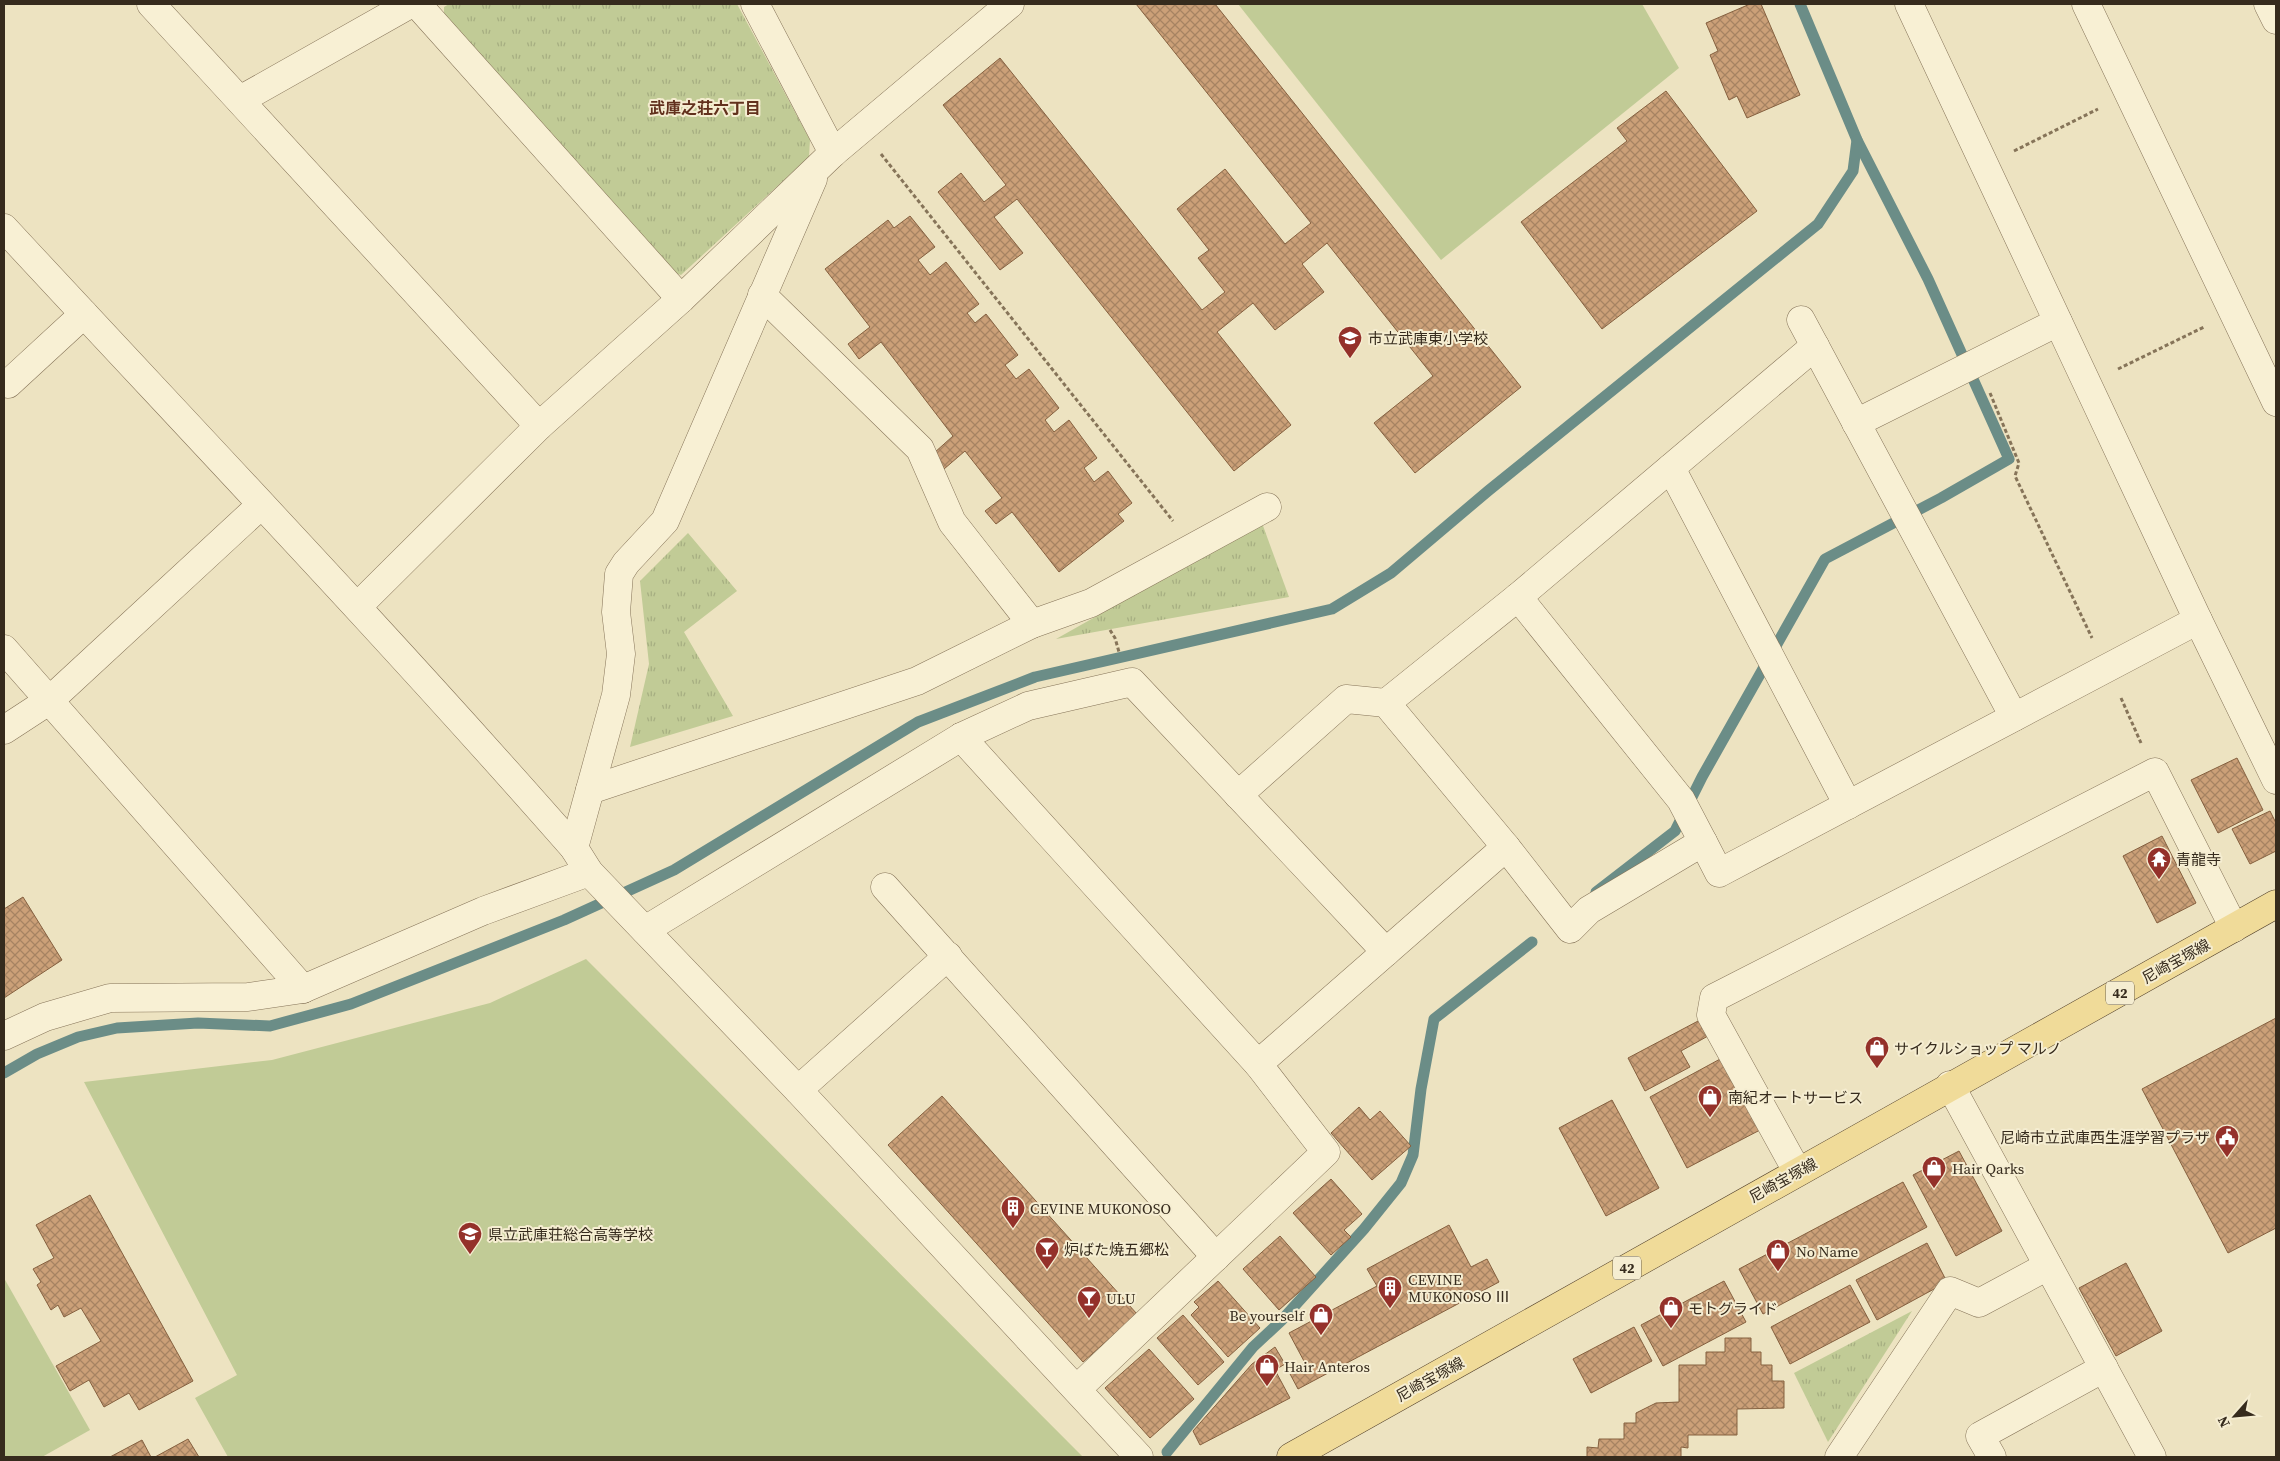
<svg xmlns="http://www.w3.org/2000/svg" width="2280" height="1461" font-family="'Source Serif 4','Noto Sans JP',serif">
<defs>
<pattern id="park-tufts" width="24" height="20" patternUnits="userSpaceOnUse" patternTransform="scale(1.25)"><rect width="24" height="20" fill="#c1cb96"/><path d="M3 7l-1-3M5 7V3M7 7l1-3M15 17l-1-3M17 17v-4M19 17l1-3" fill="none" stroke="#a6ae81"/></pattern>
<pattern id="building-cross-hatch" width="8" height="8" patternUnits="userSpaceOnUse" patternTransform="scale(1.25)"><rect width="8" height="8" fill="#cba078"/><path d="M0 0l8 8M0 8l8-8" fill="none" stroke="#a68362"/></pattern>
</defs>
<rect width="100%" height="100%" fill="#ede3c1"/>
<g fill="#c1cb96">
<path d="M1238 4H1642L1679 68 1441 260Z"/>
<path d="M586 959 1083 1457H228L195 1398 237 1375 84 1082 272 1060 490 1003Z"/>
<path d="M4 1278 90 1430 42 1457H4Z"/>
</g>
<g fill="url(#park-tufts)">
<path d="M449 4H737L810 140 809 157 681 275 670 271 444 22V7Z"/>
<path d="M1262 523 1289 597 1056 639Z"/>
<path d="M688 533 737 591 684 632 733 716 630 747 649 664 640 581Z"/>
<path d="M1912 1311 1828 1442 1794 1373Z"/>
</g>
<g fill="none" stroke-linecap="round" stroke-linejoin="round">
<g stroke="#6b8d87" stroke-width="11">
<path d="M1596 892 1675 831 1702 777 1825 559 1941 498 2009 459 1928 279 1857 140 1800 4"/>
<path d="M4 1073 37 1054 78 1037 117 1028 198 1023 270 1026 351 1004 564 920 674 870 918 722 1035 677 1332 609 1391 573 1488 491 1818 224 1853 171 1857 140"/>
<path d="M1167 1452 1253 1347 1281 1321 1364 1229 1401 1183 1413 1155 1421 1089 1434 1019 1532 942"/>
</g>
</g>
<g fill="url(#building-cross-hatch)" stroke="#85603f">
<path d="M1136 4H1215L1521 387 1415 473 1374 423 1433 376 1327 243 1302 264 1324 292 1275 330 1253 303 1217 332 1291 425 1234 471 1017 199 994 217 1023 253 1000 270 938 192 961 173 984 202 1006 185 943 105 1000 58 1202 310 1225 292 1198 258 1209 250 1177 209 1225 169 1285 244 1311 223Z"/>
<path d="M1750 4H1761L1800 95 1747 118 1737 96 1729 100 1710 55 1718 51 1706 23Z"/>
<path d="M1666 91 1757 211 1602 329 1521 222 1627 141 1617 128Z"/>
<path d="M910 216 935 247 918 260 930 275 946 262 979 304 967 313 975 323 986 314 1018 355 1005 365 1016 379 1029 369 1059 408 1045 420 1054 432 1069 420 1097 458 1084 468 1094 482 1108 471 1132 503 1118 514 1124 521 1059 572 1012 512 996 524 985 511 1002 498 965 451 944 469 934 453 953 436 881 342 859 359 848 344 870 327 825 269 888 220 894 228Z"/>
<path d="M2237 758 2263 810 2218 833 2191 780Z"/>
<path d="M2270 811 2276 823V851L2250 864 2232 829Z"/>
<path d="M2162 836 2196 903 2157 923 2123 856Z"/>
<path d="M23 897 62 960 4 998V909Z"/>
<path d="M2276 1018V1228L2228 1253 2142 1089Z"/>
<path d="M1700 1020 1708 1036 1681 1051 1690 1067 1645 1091 1628 1058Z"/>
<path d="M1722 1058 1760 1130 1687 1168 1650 1097Z"/>
<path d="M942 1096 1137 1314 1083 1362 888 1145Z"/>
<path d="M1612 1100 1659 1188 1606 1216 1559 1128Z"/>
<path d="M1359 1107 1370 1120 1380 1111 1411 1146 1372 1180 1331 1133Z"/>
<path d="M1959 1151 2002 1231 1956 1256 1913 1175Z"/>
<path d="M1331 1179 1362 1214 1344 1230 1351 1237 1331 1255 1293 1213Z"/>
<path d="M1903 1182 1927 1227 1763 1314 1739 1269Z"/>
<path d="M90 1195 193 1381 139 1410 129 1393 104 1407 89 1380 70 1391 56 1366 101 1341 81 1308 64 1317 58 1305 51 1310 37 1285 41 1282 33 1269 54 1258 36 1225Z"/>
<path d="M1449 1225 1471 1267 1487 1259 1499 1282 1298 1389 1289 1372 1305 1363 1289 1333 1377 1286 1367 1269Z"/>
<path d="M1280 1236 1316 1277 1279 1310 1243 1269Z"/>
<path d="M1927 1243 1947 1282 1877 1320 1856 1280Z"/>
<path d="M2126 1263 2162 1331 2116 1356 2079 1288Z"/>
<path d="M1218 1281 1260 1328 1228 1357 1191 1315 1199 1307 1194 1302Z"/>
<path d="M1724 1281 1746 1322 1663 1366 1641 1325Z"/>
<path d="M1850 1285 1870 1322 1790 1364 1771 1327Z"/>
<path d="M1183 1315 1224 1362 1198 1385 1157 1338Z"/>
<path d="M1634 1327 1652 1361 1591 1393 1573 1359Z"/>
<path d="M1725 1338H1751V1352H1761V1365H1772V1381H1784V1408L1737 1409V1435H1688V1448L1681 1447V1457H1587V1447L1598 1448 1599 1439H1624V1423H1636V1413L1656 1403 1679 1402V1365H1706V1352H1725Z"/>
<path d="M1275 1347 1285 1364 1275 1370 1290 1398 1200 1445 1193 1431 1252 1364Z"/>
<path d="M1149 1349 1194 1399 1150 1438 1105 1388Z"/>
<path d="M188 1439 199 1457H155Z"/>
<path d="M142 1440 151 1457H110Z"/>
</g>
<g fill="none" stroke-linecap="round" stroke-linejoin="round">
<defs>
<g id="minor">
<path d="M151 4 539 426"/>
<path d="M417 4 681 299"/>
<path d="M755 4 833 153"/>
<path d="M1909 4 2198 620 2276 780"/>
<path d="M2086 4 2276 402"/>
<path d="M2268 4 2276 20"/>
<path d="M240 100 410 4"/>
<path d="M4 228C195 434 389 637 574 848L589 872 798 1090 1139 1457"/>
<path d="M762 295 920 449 952 522 1032 624"/>
<path d="M1801 320 2014 717"/>
<path d="M8 384 84 314"/>
<path d="M1856 423 2058 322"/>
<path d="M1671 468 1848 805"/>
<path d="M1518 597 1681 800 1703 842"/>
<path d="M358 606 539 426 681 299 833 153 1010 4"/>
<path d="M4 649 303 989"/>
<path d="M1386 703 1518 597 1815 346"/>
<path d="M4 730 50 700 261 505"/>
<path d="M961 737 1258 1064"/>
<path d="M590 790 917 681 1032 624 1091 603 1267 507"/>
<path d="M1238 795 1346 699 1386 703 1506 847 1570 929 1589 910 1703 842 1719 873 2198 620"/>
<path d="M574 848 616 695 621 654 616 612 619 574 626 563 665 521 813 179"/>
<path d="M885 887 1216 1257"/>
<path d="M645 930 961 737 1028 706 1132 682 1386 952"/>
<path d="M4 1036 45 1017 110 998 248 997 303 989 483 911 589 872"/>
<path d="M1950 1085 2152 1457"/>
<path d="M798 1090 948 956"/>
<path d="M1797 1171 1711 1015 1714 998 2155 772 2234 928"/>
<path d="M1077 1389 1326 1152 1258 1064 1506 847"/>
<path d="M1839 1457 1950 1291 1979 1303 2048 1266"/>
<path d="M1992 1457 1980 1436 2104 1368"/>
</g>
<path id="major" d="M1291 1457 2276 904"/>
</defs>
<use href="#minor" stroke="#867459" stroke-width="29"/>
<use href="#major" stroke="#54422d" stroke-width="29"/>
<g stroke="#867459" stroke-width="3" stroke-dasharray="4 2.5" stroke-linecap="butt">
<path d="M2014 151 2098 109"/>
<path d="M881 154 1173 521"/>
<path d="M2118 369 2204 327"/>
<path d="M1990 393 2019 463 2015 476 2092 638"/>
<path d="M1110 630 1115 638 1119 652"/>
<path d="M2121 698 2141 743"/>
</g>
<use href="#minor" stroke="#f8f0d4" stroke-width="28"/>
<use href="#major" stroke="#f0db99" stroke-width="28"/>
</g>
<defs>
<symbol id="school-pin" viewBox="-11 -11 22 30"><path d="M0 17L-7.5 6A9.5 9.5 0 1 1 7.5 6Z" fill="#94312a" stroke="#f5edd1"/><path d="M0-5L7-2L0 1L-7-2ZM-4 1L0 2.5L4 1V4Q0 6-4 4Z" fill="#fff"/></symbol>
<symbol id="temple-pin" viewBox="-11 -11 22 30"><path d="M0 17L-7.5 6A9.5 9.5 0 1 1 7.5 6Z" fill="#94312a" stroke="#f5edd1"/><path d="M0-6L5-2H3V0L6.5 2.5H4V6H1.5V3h-3V6H-4V2.5H-6.5L-3 0V-2H-5Z" fill="#fff"/></symbol>
<symbol id="shop-pin" viewBox="-11 -11 22 30"><path d="M0 17L-7.5 6A9.5 9.5 0 1 1 7.5 6Z" fill="#94312a" stroke="#f5edd1"/><path d="M-5-2.5h2.3a2.7 3.5 0 0 1 5.4 0H5L5.5 6h-11ZM-1.5-2.5h3a1.5 2.3 0 0 0-3 0Z" fill="#fff"/></symbol>
<symbol id="civic-pin" viewBox="-11 -11 22 30"><path d="M0 17L-7.5 6A9.5 9.5 0 1 1 7.5 6Z" fill="#94312a" stroke="#f5edd1"/><path d="M-.6-6.5H3V-4.5H.6V-3L4-1V1h2V6H-6V1h2V-1L-.6-3ZM-1.2 2.5V6h2.4V2.5Z" fill="#fff"/></symbol>
<symbol id="building-pin" viewBox="-11 -11 22 30"><path d="M0 17L-7.5 6A9.5 9.5 0 1 1 7.5 6Z" fill="#94312a" stroke="#f5edd1"/><path d="M-4-6H4V6H1V3H-1V6H-4ZM-2.5-4.3h1.7v1.8h-1.7ZM.8-4.3h1.7v1.8H.8ZM-2.5-1h1.7V.8h-1.7ZM.8-1h1.7V.8H.8Z" fill="#fff"/></symbol>
<symbol id="bar-pin" viewBox="-11 -11 22 30"><path d="M0 17L-7.5 6A9.5 9.5 0 1 1 7.5 6Z" fill="#94312a" stroke="#f5edd1"/><path d="M-6-5H6L.8 .8V4.5H3.5V6h-7V4.5H-.8V.8Z" fill="#fff"/></symbol>
</defs>
<g fill-rule="evenodd">
<use href="#school-pin" x="1336" y="324" width="28" height="38"/>
<use href="#temple-pin" x="2145" y="845" width="28" height="38"/>
<use href="#shop-pin" x="1863" y="1034" width="28" height="38"/>
<use href="#shop-pin" x="1696" y="1083" width="28" height="38"/>
<use href="#civic-pin" x="2213" y="1123" width="28" height="38"/>
<use href="#shop-pin" x="1920" y="1154" width="28" height="38"/>
<use href="#building-pin" x="999" y="1194" width="28" height="38"/>
<use href="#school-pin" x="456" y="1220" width="28" height="38"/>
<use href="#bar-pin" x="1033" y="1235" width="28" height="38"/>
<use href="#shop-pin" x="1764" y="1237" width="28" height="38"/>
<use href="#building-pin" x="1376" y="1274" width="28" height="38"/>
<use href="#bar-pin" x="1075" y="1284" width="28" height="38"/>
<use href="#shop-pin" x="1657" y="1294" width="28" height="38"/>
<use href="#shop-pin" x="1307" y="1301" width="28" height="38"/>
<use href="#shop-pin" x="1253" y="1352" width="28" height="38"/>
</g>
<g text-anchor="middle" dominant-baseline="central" stroke-width="4" stroke-linejoin="round" paint-order="stroke">
<g fill="#f5edd1" stroke="#6f6553" stroke-width="1">
<rect x="2106" y="981.5" width="28" height="23" rx="4"/>
<rect x="1613" y="1256.5" width="28" height="23" rx="4"/>
</g>
<g font-size="14" font-weight="bold" fill="#362b1d">
<text x="2120" y="993">42</text>
<text x="1627" y="1268">42</text>
</g>
<g font-size="15" fill="#362b1d" stroke="#f5edd1" text-anchor="start">
<text x="1368" y="338">市立武庫東小学校</text>
<text x="2176" y="859">青龍寺</text>
<text x="1894" y="1048">サイクルショップ マルノ</text>
<text x="1728" y="1097">南紀オートサービス</text>
<text x="2210" y="1137" text-anchor="end">尼崎市立武庫西生涯学習プラザ</text>
<text x="1952" y="1168">Hair Qarks</text>
<text x="1030" y="1208">CEVINE MUKONOSO</text>
<text x="488" y="1234">県立武庫荘総合高等学校</text>
<text x="1064" y="1249">炉ばた焼五郷松</text>
<text x="1796" y="1251">No Name</text>
<text x="1408" y="1279">CEVINE<tspan x="1408" dy="17">MUKONOSO Ⅲ</tspan></text>
<text x="1106" y="1298">ULU</text>
<text x="1688" y="1308">モトグライド</text>
<text x="1304" y="1315" text-anchor="end">Be yourself</text>
<text x="1284" y="1366">Hair Anteros</text>
</g>
<g font-size="15" fill="#362b1d" stroke="#f5edd1">
<text transform="translate(2176 961) rotate(-29)">尼崎宝塚線</text>
<text transform="translate(1783 1180) rotate(-29)">尼崎宝塚線</text>
<text transform="translate(1430 1379) rotate(-29)">尼崎宝塚線</text>
</g>
<g font-size="16" font-weight="bold" fill="#62311d" stroke="#f5edd1">
<text x="705" y="108">武庫之荘六丁目</text>
</g>
</g>
<rect width="2280" height="1461" fill="none" stroke="#362b1d" stroke-width="10"/>
<g transform="translate(2235 1416) rotate(243)" stroke="#f5edd1" stroke-width="4" paint-order="stroke">
<path d="M0-4L9 19L0 12L-9 19Z" fill="#362b1d"/>
<text y="-8" font-size="14" font-weight="bold" text-anchor="middle" fill="#362b1d">N</text>
</g>
</svg>
